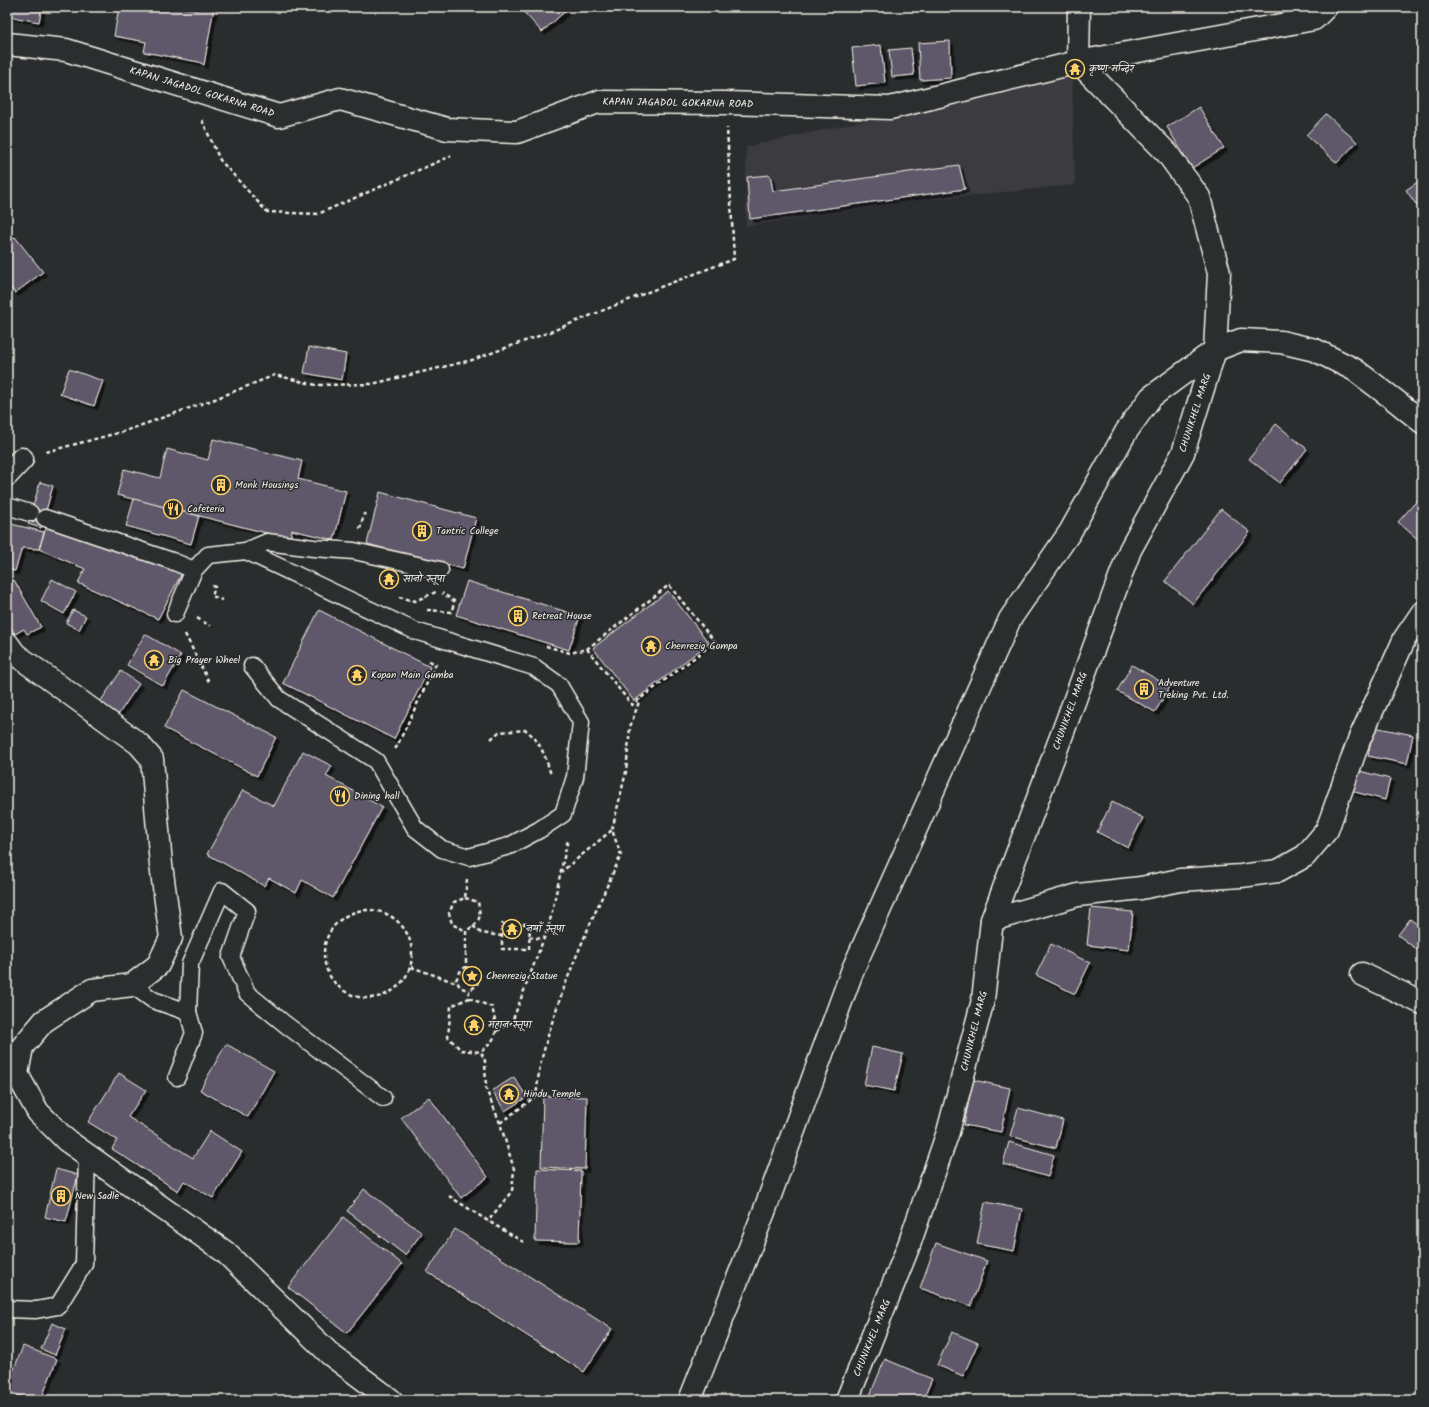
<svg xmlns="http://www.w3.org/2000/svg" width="1429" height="1407" font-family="Kalam,'Playpen Sans Deva',sans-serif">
<defs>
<filter id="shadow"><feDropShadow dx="3.5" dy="3.5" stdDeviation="0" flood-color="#0009"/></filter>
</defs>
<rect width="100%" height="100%" fill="#2a2d2e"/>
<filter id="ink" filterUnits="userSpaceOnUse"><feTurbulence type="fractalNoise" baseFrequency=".025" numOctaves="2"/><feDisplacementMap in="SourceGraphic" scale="8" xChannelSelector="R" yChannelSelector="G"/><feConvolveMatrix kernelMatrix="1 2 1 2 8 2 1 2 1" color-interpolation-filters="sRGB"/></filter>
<g filter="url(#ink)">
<path fill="#3a3a40" d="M1072 74 1075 185 914 201 746 226V147Z"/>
<g fill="#5f596b" stroke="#f4f1e8" filter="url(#shadow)">
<path d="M7 7H42L39 22 7 16Z"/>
<path d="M119 7H181L197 10V7H214L204 65 199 62 144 52 146 42 114 36Z"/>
<path d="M523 7H570L542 32 521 9Z"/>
<path d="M950 41 951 78 920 80 918 43Z"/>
<path d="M881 45 885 83 856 86 852 48Z"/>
<path d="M911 48 914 75 892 77 889 50Z"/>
<path d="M1199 107 1224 148 1192 168 1167 127Z"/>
<path d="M1326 114 1357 142 1337 163 1306 135Z"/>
<path d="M959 165 965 189 750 219 747 177 770 175 773 191Z"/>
<path d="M1422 179V213L1406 190Z"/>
<path d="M15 237 43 272 15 293 7 283V243Z"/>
<path d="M309 347 346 354 342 380 304 373Z"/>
<path d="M69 369 103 381 94 406 60 394Z"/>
<path d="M1276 424 1307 449 1280 483 1249 459Z"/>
<path d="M213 439 302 461 298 479 346 491 334 540 292 530 290 539 117 495 124 469 160 478 167 449 208 460Z"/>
<path d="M40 482 53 486 41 528 28 524Z"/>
<path d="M380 492 476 518 463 569 367 544Z"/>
<path d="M1422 495V543L1398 522Z"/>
<path d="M134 499 199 516 191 544 126 526Z"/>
<path d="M1221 509 1250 532 1193 604 1165 581Z"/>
<path d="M7 523 44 532 39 549 22 548 15 571 10 570 7 578Z"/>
<path d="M47 525 182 573 158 619 78 583 85 569 39 549Z"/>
<path d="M52 579 76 592 64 614 41 601Z"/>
<path d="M14 580 41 627 27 634 24 629 15 634 7 620V584Z"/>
<path d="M467 581 580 616 569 650 456 615Z"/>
<path d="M668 591 709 643 634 701 593 648Z"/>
<path d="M73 610 86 616 79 630 66 623Z"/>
<path d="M319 610 430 667 394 739 283 683Z"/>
<path d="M145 634 181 655 163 686 127 665Z"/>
<path d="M1132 665 1170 687 1155 712 1117 691Z"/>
<path d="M121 671 139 684 118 715 100 702Z"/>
<path d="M184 690 276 737 257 776 164 728Z"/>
<path d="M1374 727 1413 735 1407 764 1368 756Z"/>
<path d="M303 751 332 766 326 776 382 807 333 898 302 880 296 893 269 878 264 886 207 854 243 790 274 806Z"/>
<path d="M1356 770 1390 779 1385 800 1351 791Z"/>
<path d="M1112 802 1143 818 1128 848 1097 832Z"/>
<path d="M1091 908 1133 912 1129 950 1087 945Z"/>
<path d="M1410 919 1422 928 1421 953 1398 935Z"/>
<path d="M1051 944 1090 963 1075 994 1036 975Z"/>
<path d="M226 1044 274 1071 248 1117 200 1090Z"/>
<path d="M872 1047 903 1054 894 1091 864 1085Z"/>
<path d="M119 1073 146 1090 128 1117 193 1158 210 1131 242 1152 213 1198 184 1181 178 1191 112 1149 117 1140 88 1122Z"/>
<path d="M514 1077 527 1097 505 1111 492 1091Z"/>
<path d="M973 1080 1010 1088 1001 1132 964 1125Z"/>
<path d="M543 1096 587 1097 585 1169 541 1167Z"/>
<path d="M429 1097 488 1177 461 1198 401 1118Z"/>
<path d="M1018 1108 1063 1120 1056 1148 1010 1136Z"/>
<path d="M1009 1142 1054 1155 1048 1177 1003 1164Z"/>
<path d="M56 1169 78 1175 66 1222 45 1217Z"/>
<path d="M537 1169 581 1171 579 1242 535 1241Z"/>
<path d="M364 1189 422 1233 405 1255 347 1211Z"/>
<path d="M985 1202 1022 1209 1014 1251 977 1244Z"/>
<path d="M343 1217 402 1264 347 1333 288 1287Z"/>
<path d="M455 1229 612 1329 584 1372 427 1272Z"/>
<path d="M936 1243 987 1261 971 1306 920 1288Z"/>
<path d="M52 1323 66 1329 55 1355 41 1349Z"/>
<path d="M952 1332 978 1343 963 1376 937 1365Z"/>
<path d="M23 1346 57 1359 41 1400H30L7 1391V1387Z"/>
<path d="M885 1359 932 1379 923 1400H868Z"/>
</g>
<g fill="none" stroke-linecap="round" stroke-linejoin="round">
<defs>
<g id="service">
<path d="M7 506 30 513"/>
<path d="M45 518 172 561 194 570 208 555 246 551 415 631 534 667 559 685 581 722 575 777 563 814 539 830 509 846 469 857 442 849 415 828 376 761 279 699 252 666"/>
<path d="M246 551 267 542 314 548 354 551 440 570"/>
<path d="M175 614 194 570"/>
<path d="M132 985 153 1000 188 1012"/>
<path d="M177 1077 194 1033 188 1012 190 964 222 891 247 911 231 957 247 993 285 1024 383 1098"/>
<path d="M7 1309 36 1310 58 1306 84 1264 87 1155"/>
</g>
<g id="minor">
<path d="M7 44 66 50 279 116 340 99 447 129 517 132 598 102 726 103 890 108 1078 62 1314 19 1326 7"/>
<path d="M7 475 22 459"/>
<path d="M7 643 15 654 139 744 152 759 161 865 171 938 158 965 132 985 92 990 44 1021 22 1047 17 1074 38 1112 66 1140 225 1252 331 1355 391 1400"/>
<path d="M992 920 1078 895 1141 888 1180 880 1241 876 1278 871 1305 856 1327 830 1359 740 1405 638 1422 613"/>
<path d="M1362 974 1422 1003"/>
<path d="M690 1400 764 1212 853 969 1010 619 1070 532 1126 432 1151 397 1215 350 1241 340 1281 342 1315 350 1355 370 1396 401 1422 422"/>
<path d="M847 1400 909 1245 948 1132 983 1000 992 920 1061 737 1130 550 1183 453 1215 350 1219 273 1199 197 1167 153 1078 62"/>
</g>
<path id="tertiary" d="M1078 62 1079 7"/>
</defs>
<use href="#service" stroke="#f4f1e8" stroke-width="19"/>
<use href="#minor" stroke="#f4f1e8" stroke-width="25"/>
<use href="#tertiary" stroke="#f4f1e8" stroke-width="25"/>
<g stroke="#f4f1e8" stroke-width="2.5" stroke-dasharray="4 3" stroke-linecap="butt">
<path d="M202 120 220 160 267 212 318 214 451 156"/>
<path d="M46 452 125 431 215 399 275 375 316 385 372 384 472 360 550 332 663 286 734 259 727 128"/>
<path d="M360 529 364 514 369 515"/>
<path d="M212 586 215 587 212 596 222 600"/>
<path d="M399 597 415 601 436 592"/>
<path d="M427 610 452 612 454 601 442 593"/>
<path d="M197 618 210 626"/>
<path d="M185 634 209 682"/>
<path d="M546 646 570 653 587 649 669 585 715 642 632 705 587 649"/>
<path d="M491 739 499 732 526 730C541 742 546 758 551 775"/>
<path d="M395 747 396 748 436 664 427 660"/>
<path d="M560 873 612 830"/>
<path d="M467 879 465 898 454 902 449 913 452 924 466 931V967L461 970 456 980 460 987 469 991V998L451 1006 448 1037 461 1050 481 1052 485 1061 486 1089 500 1123 514 1169 512 1191 488 1221"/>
<path d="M465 898 478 902C481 918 481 922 466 931"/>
<circle cx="368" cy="954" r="44"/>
<path d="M502 924H530L529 949H502Z"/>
<path d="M473 926 481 933 502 936"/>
<path d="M529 937 543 939"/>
<path d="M411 967 457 983"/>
<path d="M466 967 476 972 479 976 477 985 469 991"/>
<path d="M469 998 492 1007C497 1030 501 1035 481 1052"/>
<path d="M497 1031 512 1022 549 925 568 839"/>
<path d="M500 1123 536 1096C538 1082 539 1067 543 1054 561 984 592 920 621 855L612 830 626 772 630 727 640 699"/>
<path d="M449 1196 488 1221 525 1243"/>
</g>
<use href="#service" stroke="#2a2d2e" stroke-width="16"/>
<use href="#minor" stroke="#2a2d2e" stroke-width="22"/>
<use href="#tertiary" stroke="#2a2d2e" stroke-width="22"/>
</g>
</g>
<defs>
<symbol id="temple-ring" viewBox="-11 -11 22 22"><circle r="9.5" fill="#2a2d2e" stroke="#ffd166" stroke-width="1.5"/><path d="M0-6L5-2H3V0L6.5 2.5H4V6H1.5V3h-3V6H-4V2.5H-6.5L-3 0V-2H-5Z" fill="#ffd166"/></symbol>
<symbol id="building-ring" viewBox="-11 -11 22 22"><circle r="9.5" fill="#2a2d2e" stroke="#ffd166" stroke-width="1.5"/><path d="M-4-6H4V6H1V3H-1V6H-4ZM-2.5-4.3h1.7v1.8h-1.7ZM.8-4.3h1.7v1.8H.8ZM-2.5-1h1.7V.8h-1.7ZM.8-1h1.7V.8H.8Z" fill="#ffd166"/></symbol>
<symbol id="restaurant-ring" viewBox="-11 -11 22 22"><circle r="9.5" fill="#2a2d2e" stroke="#ffd166" stroke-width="1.5"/><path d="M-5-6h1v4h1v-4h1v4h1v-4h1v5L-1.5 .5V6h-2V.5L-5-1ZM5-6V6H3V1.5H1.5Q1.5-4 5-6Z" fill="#ffd166"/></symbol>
<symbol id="sight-ring" viewBox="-11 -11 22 22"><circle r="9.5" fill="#2a2d2e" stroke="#ffd166" stroke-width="1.5"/><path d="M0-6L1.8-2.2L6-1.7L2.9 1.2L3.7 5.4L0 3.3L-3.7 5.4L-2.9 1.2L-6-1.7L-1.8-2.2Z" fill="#ffd166"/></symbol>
</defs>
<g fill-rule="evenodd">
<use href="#temple-ring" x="1064" y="58" width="22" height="22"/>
<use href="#building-ring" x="210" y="474" width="22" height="22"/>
<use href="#restaurant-ring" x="162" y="498" width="22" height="22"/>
<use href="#building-ring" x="411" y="520" width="22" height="22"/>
<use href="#temple-ring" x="378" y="568" width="22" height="22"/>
<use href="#building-ring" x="507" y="605" width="22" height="22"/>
<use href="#temple-ring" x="640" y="635" width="22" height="22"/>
<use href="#temple-ring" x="143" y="649" width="22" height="22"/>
<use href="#temple-ring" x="346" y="664" width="22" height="22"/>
<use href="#building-ring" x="1133" y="678" width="22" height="22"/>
<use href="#restaurant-ring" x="329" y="785" width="22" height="22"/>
<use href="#temple-ring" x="501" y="918" width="22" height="22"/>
<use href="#sight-ring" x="461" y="965" width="22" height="22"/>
<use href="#temple-ring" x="463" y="1014" width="22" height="22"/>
<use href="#temple-ring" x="498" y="1083" width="22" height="22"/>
<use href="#building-ring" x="50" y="1185" width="22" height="22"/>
</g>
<g text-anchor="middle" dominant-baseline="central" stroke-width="3" stroke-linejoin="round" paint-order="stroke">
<g font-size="10" fill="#f4f1e8" stroke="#2a2d2e" text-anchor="start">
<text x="1089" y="69">कृष्ण मन्दिर</text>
<text x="235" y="485">Monk Housings</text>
<text x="187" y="509">Cafeteria</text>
<text x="436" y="531">Tantric College</text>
<text x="403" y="579">सानो स्तूपा</text>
<text x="532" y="616">Retreat House</text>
<text x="665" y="646">Chenrezig Gompa</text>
<text x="168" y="660">Big Prayer Wheel</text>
<text x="371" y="675">Kopan Main Gumba</text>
<text x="1158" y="683">Adventure<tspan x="1158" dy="12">Treking Pvt. Ltd.</tspan></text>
<text x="354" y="796">Dining hall</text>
<text x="526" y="929">नयाँ स्तूपा</text>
<text x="486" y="976">Chenrezig Statue</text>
<text x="488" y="1025">महान स्तूपा</text>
<text x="523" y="1094">Hindu Temple</text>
<text x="75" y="1196">New Sadle</text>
</g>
<g font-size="10" fill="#f4f1e8" stroke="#2a2d2e">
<text transform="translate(202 92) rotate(17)">KAPAN JAGADOL GOKARNA ROAD</text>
<text transform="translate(678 103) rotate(1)">KAPAN JAGADOL GOKARNA ROAD</text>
<text transform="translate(1195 413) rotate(-72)">CHUNIKHEL MARG</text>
<text transform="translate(1070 711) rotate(-70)">CHUNIKHEL MARG</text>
<text transform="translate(974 1031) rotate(-76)">CHUNIKHEL MARG</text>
<text transform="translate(872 1338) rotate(-68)">CHUNIKHEL MARG</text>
</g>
</g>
<rect width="1429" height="1407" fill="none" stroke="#2a2d2e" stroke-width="24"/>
<rect x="12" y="12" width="1405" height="1383" fill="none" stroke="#f4f1e8" stroke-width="1.5" filter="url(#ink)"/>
</svg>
